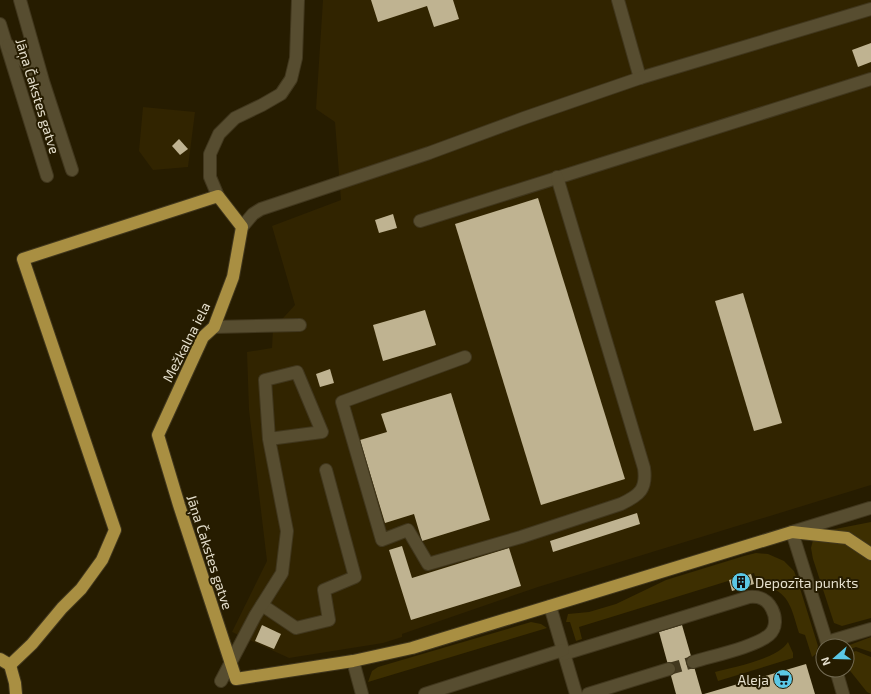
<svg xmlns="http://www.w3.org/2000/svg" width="871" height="694" font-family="'Exo 2',sans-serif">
<rect width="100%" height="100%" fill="#261c00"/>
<g fill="#312400">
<path d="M323 0H871V485L538 587 402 634V637L383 643 289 658 232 632 267 561 249 410 247 352 272 348 273 329 295 305 272 226 341 200 335 122 316 109Z"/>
<path d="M143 107 195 112 188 167 153 170 139 151Z"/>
</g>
<g fill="#3d2f01">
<path d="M871 522V618L842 626 834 623 813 559 811 548 813 540 825 531Z"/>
<path d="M756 553 768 554 784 561 794 571 799 585 818 646 816 654 812 657 805 635 799 633C791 607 789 589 758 585L754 573 579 627 582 639 576 641 570 622H566L568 614 589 612 616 604 666 580 744 556Z"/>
<path d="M531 622 541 624 547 628 368 682 372 671 378 667Z"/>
<path d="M871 637V652L856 647 847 650V646Z"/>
<path d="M788 642 793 653V658L718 681 715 672C734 667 778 659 788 642Z"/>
<path d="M856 651 871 657V694L867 692 847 667V654Z"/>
</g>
<g fill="#bfb391">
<path d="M371 0H453L459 19 434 27 427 6 378 22Z"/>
<path d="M871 43V62L858 67 852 50Z"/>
<path d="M179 139 188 149 180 155 172 146Z"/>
<path d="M538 198 625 479 541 505 455 224Z"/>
<path d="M393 214 397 228 379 233 375 220Z"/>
<path d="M743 293 782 423 754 431 715 301Z"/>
<path d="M425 310 436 345 383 361 373 325Z"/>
<path d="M330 369 334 383 320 387 316 374Z"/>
<path d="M451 393 490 520 422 541 414 514 385 523 360 440 387 432 381 414Z"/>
<path d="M637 513 640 524 553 552 550 541Z"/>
<path d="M402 546 412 578 509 548 521 586 411 620 389 550Z"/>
<path d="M751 574 754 584 732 591 729 580Z"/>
<path d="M262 625 281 634 274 649 255 641Z"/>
<path d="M682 625 702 694H676L659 632Z"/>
<path d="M806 664 815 694H704Z"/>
</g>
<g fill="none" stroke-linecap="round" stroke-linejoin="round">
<path stroke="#43391f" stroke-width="12" stroke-dasharray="12 6" stroke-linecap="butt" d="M669 669 693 662"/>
<defs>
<g id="minor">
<path d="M20 0 43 81 72 170"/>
<path d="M618 0 640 78"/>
<path d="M0 24 47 176"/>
<path d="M8 45 42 80"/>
<path d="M218 196 210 177V154L219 134 235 118 262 105 281 94 291 79 296 58 298 0"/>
<path d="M420 221 871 79"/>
<path d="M242 227 253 214 261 209 429 153 524 118 640 78 871 9"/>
<path d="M214 327 300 325"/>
<path d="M465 357 342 402 382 540 408 530 428 564 521 537 621 504C640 495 647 489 644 468L557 177"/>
<path d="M262 605 296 628 329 620 324 590 355 577 326 470"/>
<path d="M550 606 576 694"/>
<path d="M827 642 871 629"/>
<path d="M828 646 792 532 870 508"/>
<path d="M564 654 749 597C760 596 767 599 772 609 776 617 777 628 769 635 755 647 712 656 693 662"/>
<path d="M353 661 362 694"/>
<path d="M836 670 843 694"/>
<path d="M221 681 255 616 282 573 287 531 269 439 322 432 297 372 265 380 269 439"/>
<path d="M425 694 563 650"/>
<path d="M588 694 669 669"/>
</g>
<g id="highway">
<path d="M0 659 10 665 15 683 16 694"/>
<path d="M10 665 32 644 62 608 81 589 102 560 115 530 23 259 218 196 242 227 233 277 214 327 203 337 158 435 179 505 236 679 353 661 412 648 792 532 847 538 871 554"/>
</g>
</defs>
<use href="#minor" stroke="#41371d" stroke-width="14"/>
<use href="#highway" stroke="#41371d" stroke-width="14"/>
<use href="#minor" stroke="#574d30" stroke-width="12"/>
<use href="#highway" stroke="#a98f42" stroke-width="12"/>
</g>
<defs>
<symbol id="building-disc" viewBox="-11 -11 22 22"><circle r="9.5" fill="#5bc8e6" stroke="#261c00"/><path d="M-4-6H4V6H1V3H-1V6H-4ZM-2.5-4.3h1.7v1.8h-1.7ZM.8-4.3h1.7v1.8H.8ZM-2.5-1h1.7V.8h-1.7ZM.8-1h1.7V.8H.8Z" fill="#111"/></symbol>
<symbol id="supermarket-disc" viewBox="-11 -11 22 22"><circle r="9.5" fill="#5bc8e6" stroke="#261c00"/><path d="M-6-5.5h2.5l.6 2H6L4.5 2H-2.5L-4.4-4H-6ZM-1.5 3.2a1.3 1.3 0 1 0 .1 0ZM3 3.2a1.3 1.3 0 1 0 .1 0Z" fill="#111"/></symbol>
</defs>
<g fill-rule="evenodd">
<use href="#building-disc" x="730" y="571" width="22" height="22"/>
<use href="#supermarket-disc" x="772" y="668" width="22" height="22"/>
</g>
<g text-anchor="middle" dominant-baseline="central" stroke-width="4" stroke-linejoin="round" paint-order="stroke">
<g font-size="14" fill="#e5dfcd" stroke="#261c00">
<text transform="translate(38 96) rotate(73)">Jāņa Čakstes gatve</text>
<text transform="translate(186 342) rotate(-63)">Mežkalna iela</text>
<text transform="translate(210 552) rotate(72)">Jāņa Čakstes gatve</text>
</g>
<g font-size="14" fill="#e5dfcd" stroke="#261c00" text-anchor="start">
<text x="755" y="582">Depozīta punkts</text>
<text x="769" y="679" text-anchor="end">Aleja</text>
</g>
</g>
<g transform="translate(835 658) rotate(250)"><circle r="19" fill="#261c00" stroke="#726a52"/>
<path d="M0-3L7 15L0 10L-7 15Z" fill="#5bc8e6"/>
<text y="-6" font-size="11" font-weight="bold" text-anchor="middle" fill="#e5dfcd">N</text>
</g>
</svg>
